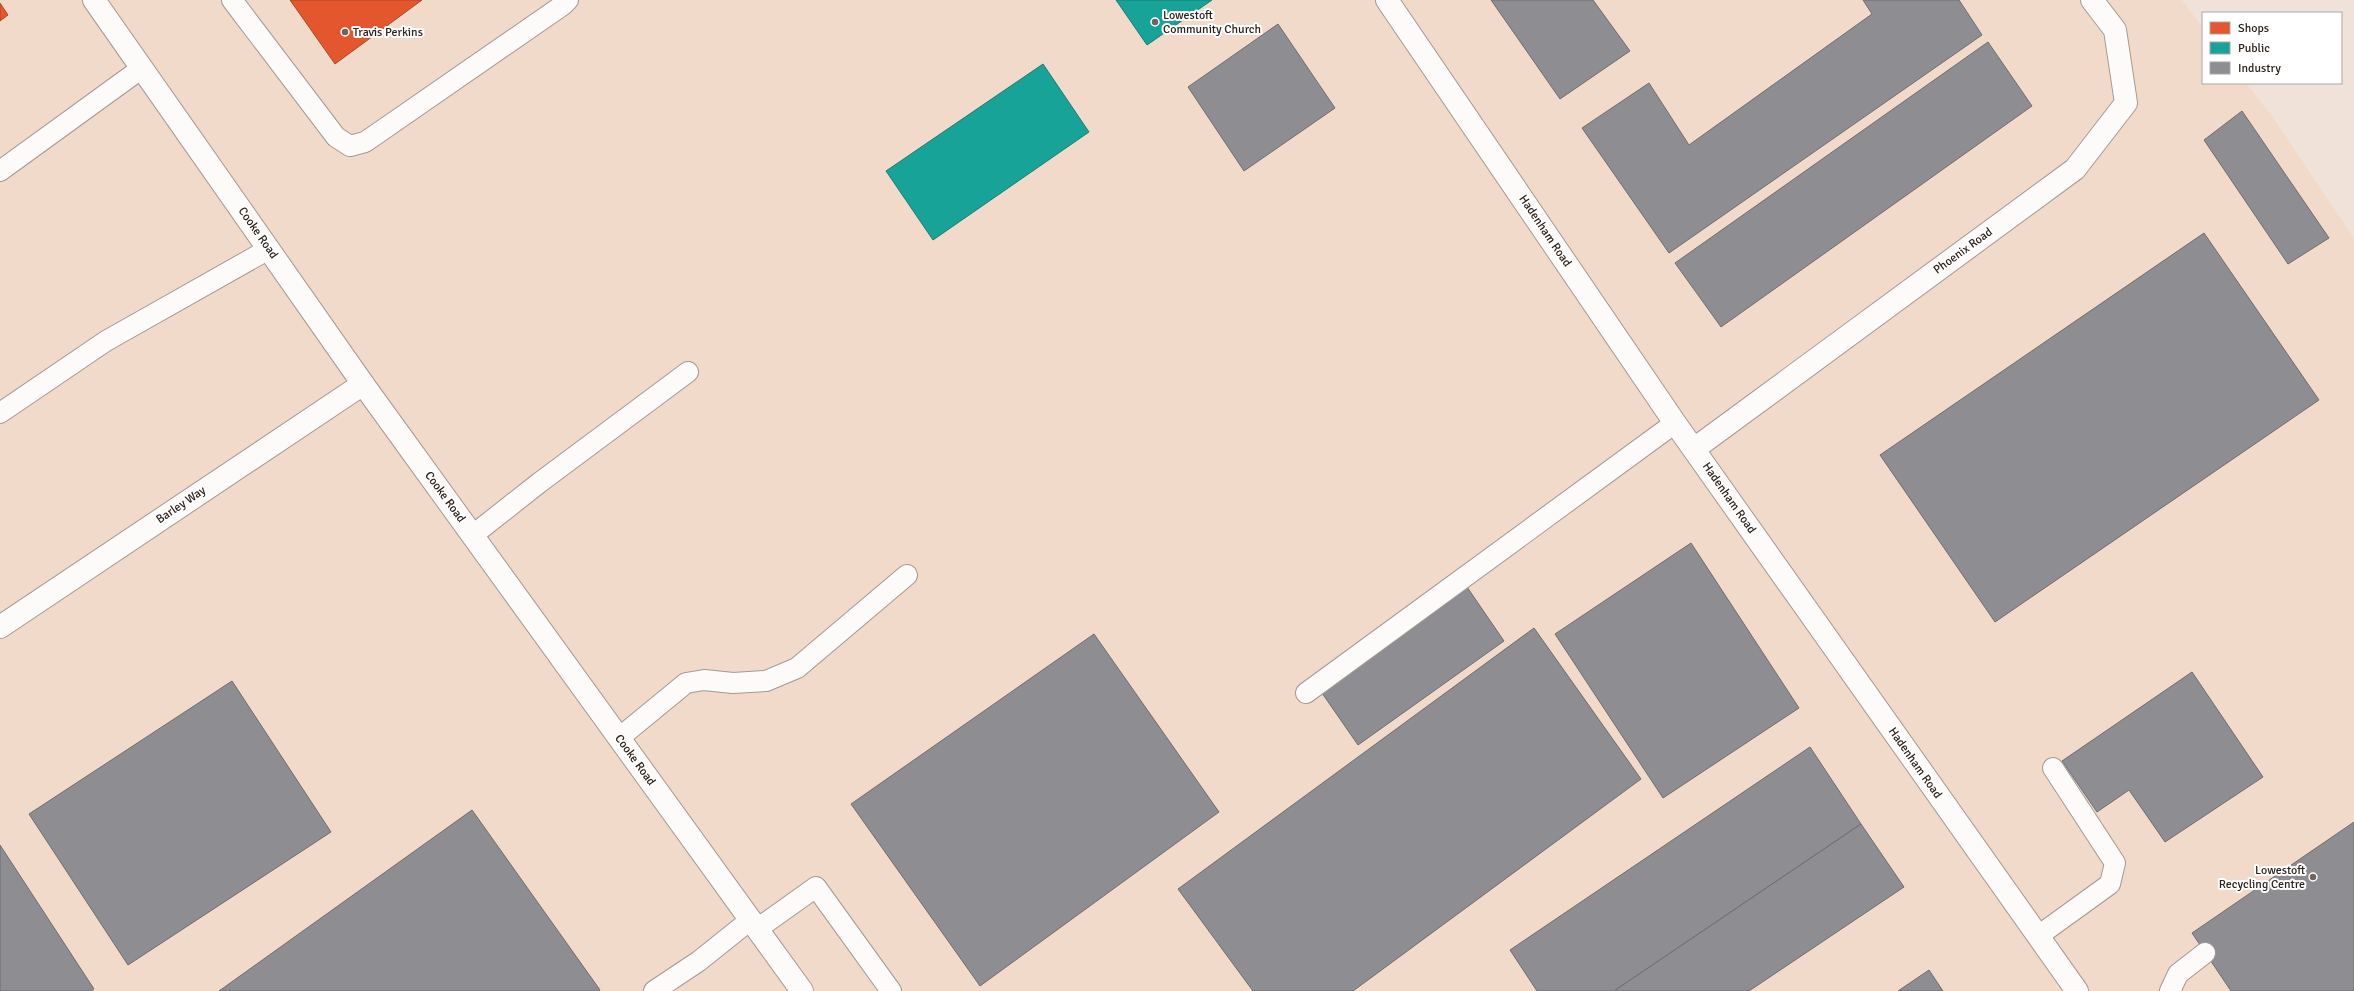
<svg xmlns="http://www.w3.org/2000/svg" width="2354" height="991" font-family="Signika,sans-serif">
<rect width="100%" height="100%" fill="#f0e2d9"/>
<path fill="#f2dacb" d="M0 0H2182L2203 28V83H2246L2274 119 2354 238V991H0Z"/>
<g fill="#e4572e" stroke="#ac4729">
<path d="M290 0H422L335 64Z"/>
<path d="M0 3 8 15 0 21Z"/>
</g>
<g fill="#17a398" stroke="#1d7c73">
<path d="M1116 0H1212L1147 45Z"/>
<path d="M1043 64 1089 132 933 240 886 171Z"/>
</g>
<g fill="#8d8d92" stroke="#706d6f">
<path d="M1491 0H1593L1630 51 1560 99Z"/>
<path d="M1863 0H1959L1982 35 1669 253 1582 128 1649 83 1689 145 1872 14Z"/>
<path d="M1278 24 1335 108 1244 171 1188 87Z"/>
<path d="M1988 42 2032 106 1721 327 1675 263Z"/>
<path d="M2242 111 2329 238 2288 264 2204 140Z"/>
<path d="M2204 233 2319 400 1995 622 1880 455Z"/>
<path d="M1691 543 1799 708 1663 798 1555 634Z"/>
<path d="M1467 587 1504 641 1358 745 1322 693Z"/>
<path d="M1534 628 1641 779 1353 991H1253L1178 889Z"/>
<path d="M1094 634 1219 812 980 986 851 804Z"/>
<path d="M2192 672 2263 777 2165 842 2129 790 2097 812 2062 761Z"/>
<path d="M232 681 331 832 128 965 29 814Z"/>
<path d="M1810 747 1861 824 1614 991H1537L1510 950Z"/>
<path d="M472 810 600 990 598 991H219Z"/>
<path d="M2354 822V991H2231L2192 933Z"/>
<path d="M1861 824 1904 887 1749 991H1614Z"/>
<path d="M0 845 94 989 91 991H0Z"/>
<path d="M1929 970 1943 991H1898Z"/>
</g>
<g fill="none" stroke-linecap="round" stroke-linejoin="round">
<defs>
<g id="service">
<path d="M232 0 336 137 350 146 365 142 381 131 563 5 568 0"/>
<path d="M0 171 142 68"/>
<path d="M0 413 106 341 269 249"/>
<path d="M473 535 539 483 688 372"/>
<path d="M1306 693 1675 423"/>
<path d="M619 738 686 683 704 680 733 683 766 681 797 668 907 575"/>
<path d="M757 929 816 887 891 991"/>
<path d="M2038 936 2110 884 2115 863 2053 768"/>
<path d="M654 991 699 961 749 921"/>
<path d="M2170 991 2178 974 2205 953"/>
</g>
<g id="minor">
<path d="M94 0 363 384 802 991"/>
<path d="M1387 0 1675 423 2077 991"/>
<path d="M1694 449 2075 169 2126 103 2115 30 2092 0"/>
<path d="M0 627 363 384"/>
</g>
</defs>
<use href="#service" stroke="#a39992" stroke-width="22"/>
<use href="#minor" stroke="#a39992" stroke-width="24"/>
<use href="#service" stroke="#fdfbf9" stroke-width="20"/>
<use href="#minor" stroke="#fdfbf9" stroke-width="22"/>
</g>
<g fill="#70655e" stroke="#fff" stroke-width="1.5">
<circle cx="1155" cy="22" r="4"/>
<circle cx="345" cy="32" r="4"/>
<circle cx="2313" cy="877" r="4"/>
</g>
<g text-anchor="middle" dominant-baseline="central" stroke-width="4" stroke-linejoin="round" paint-order="stroke">
<g font-size="12" fill="#2b221c" stroke="#fff" text-anchor="start">
<text x="1163" y="15">Lowestoft<tspan x="1163" dy="14">Community Church</tspan></text>
<text x="353" y="32">Travis Perkins</text>
<text x="2305" y="870" text-anchor="end">Lowestoft<tspan x="2305" dy="14">Recycling Centre</tspan></text>
</g>
<g font-size="12" fill="#2b221c" stroke="#fff">
<text transform="translate(1545 231) rotate(56)">Hadenham Road</text>
<text transform="translate(258 233) rotate(55)">Cooke Road</text>
<text transform="translate(1963 251) rotate(-36)">Phoenix Road</text>
<text transform="translate(445 497) rotate(54)">Cooke Road</text>
<text transform="translate(1729 498) rotate(55)">Hadenham Road</text>
<text transform="translate(181 505) rotate(-34)">Barley Way</text>
<text transform="translate(635 760) rotate(54)">Cooke Road</text>
<text transform="translate(1915 763) rotate(55)">Hadenham Road</text>
</g>
</g>
<rect x="2202" y="12" width="140" height="72" fill="#ffffff" stroke="#aaa7a4"/>
<rect x="2210" y="22" width="20" height="12" fill="#e4572e" stroke="#aaa7a4"/>
<text x="2238" y="32" font-size="12" fill="#2b221c">Shops</text>
<rect x="2210" y="42" width="20" height="12" fill="#17a398" stroke="#aaa7a4"/>
<text x="2238" y="52" font-size="12" fill="#2b221c">Public</text>
<rect x="2210" y="62" width="20" height="12" fill="#8d8d92" stroke="#aaa7a4"/>
<text x="2238" y="72" font-size="12" fill="#2b221c">Industry</text>
</svg>
